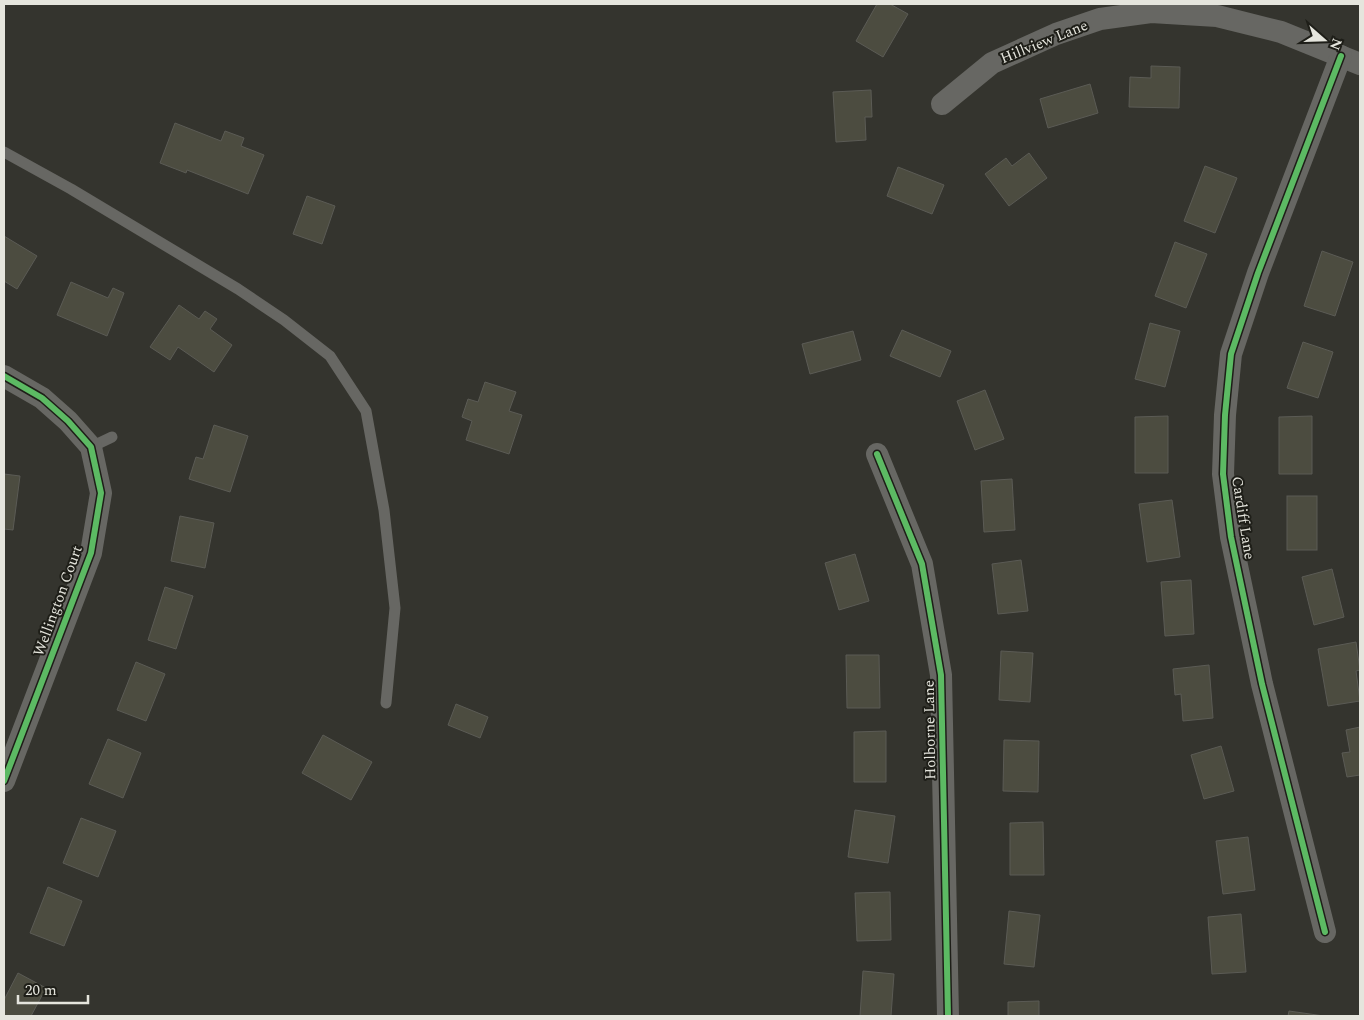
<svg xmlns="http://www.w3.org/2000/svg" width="1364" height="1020" font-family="Spectral,serif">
<rect width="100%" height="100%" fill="#34342e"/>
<g fill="#4c4c40" stroke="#5b5b55">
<path d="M877 4H890L908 14 883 57 856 41Z"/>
<path d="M1151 66 1180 67 1179 108 1129 107 1130 77 1151 78Z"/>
<path d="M1090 84 1098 113 1048 128 1040 99Z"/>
<path d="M871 90 872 117H865L866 140 836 142 833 92Z"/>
<path d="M175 123 221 141 225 131 244 138 241 146 264 155 248 194 187 170 186 173 160 163Z"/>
<path d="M1029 153 1047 178 1009 206 985 174 1006 158 1012 166Z"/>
<path d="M1205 166 1237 178 1215 233 1184 221Z"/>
<path d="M898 167 944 185 932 214 887 196Z"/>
<path d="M307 196 335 206 322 244 293 234Z"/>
<path d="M4 236 37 256 17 289 4 281Z"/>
<path d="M1175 242 1207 254 1186 308 1155 296Z"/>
<path d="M1322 251 1353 262 1335 316 1304 306Z"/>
<path d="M71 282 108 298 113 288 124 293 107 336 57 315Z"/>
<path d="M179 305 199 319 205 311 217 319 210 329 232 345 214 372 178 347 170 360 150 347Z"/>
<path d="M1150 323 1180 331 1165 387 1135 379Z"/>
<path d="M902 330 951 351 940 377 890 356Z"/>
<path d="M853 331 861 360 810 374 802 344Z"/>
<path d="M1303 342 1333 352 1318 398 1287 388Z"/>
<path d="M485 382 516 392 509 411 522 415 509 454 466 440 472 421 462 417 468 399 478 402Z"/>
<path d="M985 390 1004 439 975 450 957 401Z"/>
<path d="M1168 416V473H1135V417Z"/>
<path d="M1312 416V474H1279V417Z"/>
<path d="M214 425 248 436 230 492 189 479 196 457 203 459Z"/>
<path d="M4 474 20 476 13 530 4 529Z"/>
<path d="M1012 479 1015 530 984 532 981 481Z"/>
<rect x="1287" y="496" width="30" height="54"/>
<path d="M1172 500 1180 557 1147 562 1139 504Z"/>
<path d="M180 516 214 523 205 568 171 561Z"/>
<path d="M855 554 869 601 839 610 825 563Z"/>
<path d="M1021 560 1028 611 998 614 992 564Z"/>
<path d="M1332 569 1344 617 1314 625 1302 577Z"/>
<path d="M1191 580 1194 634 1165 636 1161 582Z"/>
<path d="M165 587 193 596 176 649 148 640Z"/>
<path d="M1356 642 1360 670 1356 671 1360 701 1328 706 1318 649Z"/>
<path d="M1001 651 1033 653 1030 702 999 700Z"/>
<path d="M846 655H879L880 708H847Z"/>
<path d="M136 662 165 674 146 721 117 710Z"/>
<path d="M1209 665 1213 718 1183 721 1181 694 1175 695 1173 669Z"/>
<path d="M456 704 488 717 480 738 448 725Z"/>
<path d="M1360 727V775L1347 777 1342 753 1350 752 1346 730Z"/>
<path d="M886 731V782H854V732Z"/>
<path d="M323 735 372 762 351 800 302 773Z"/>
<path d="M108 739 141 753 123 798 89 784Z"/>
<path d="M1004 740 1039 741 1038 792 1003 791Z"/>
<path d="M1221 746 1234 791 1204 799 1191 755Z"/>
<path d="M855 810 895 816 888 863 848 857Z"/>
<path d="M81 818 116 831 98 877 63 863Z"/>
<path d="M1043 822 1044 875H1010V823Z"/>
<path d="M1248 837 1255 890 1223 894 1216 841Z"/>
<path d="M48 887 82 901 64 946 30 933Z"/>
<path d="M890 892 891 940 857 941 855 893Z"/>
<path d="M1009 911 1040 915 1034 967 1004 964Z"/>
<path d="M1241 914 1246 972 1212 974 1208 917Z"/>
<path d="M863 971 894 974 891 1016H860Z"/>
<path d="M18 973 46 988 31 1016H4V1000Z"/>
<path d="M1039 1001V1016H1008V1002Z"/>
<path d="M1289 1011 1324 1016H1288Z"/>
</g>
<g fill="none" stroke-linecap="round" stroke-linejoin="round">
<g stroke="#676763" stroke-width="11">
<path d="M4 152 71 189 238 289 284 320 330 356 366 411 384 510 395 608 386 703"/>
<path d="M91 447 112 437"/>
</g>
<g stroke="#676763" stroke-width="22">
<path d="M942 104 992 63 1056 34 1100 19 1151 12 1217 16 1281 32 1360 64"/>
<path d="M4 376 42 398 68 421 91 447 101 493 91 553 4 781"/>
<path d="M877 454 922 564 941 675 948 1016"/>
<path d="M1325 932 1262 684 1231 537 1223 474 1225 415 1231 354 1258 273 1341 56"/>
</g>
<defs>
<g id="cycleway">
<path d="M4 376 42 398 68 421 91 447 101 493 91 553 4 781"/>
<path d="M877 454 922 564 941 675 948 1016"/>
<path d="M1325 932 1262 684 1231 537 1223 474 1225 415 1231 354 1258 273 1341 56"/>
</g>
</defs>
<use href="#cycleway" stroke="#1e1e18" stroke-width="9"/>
<use href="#cycleway" stroke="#5cba63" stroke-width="6"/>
</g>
<g text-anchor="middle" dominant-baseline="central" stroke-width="4" stroke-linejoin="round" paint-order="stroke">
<g font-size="15" fill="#e5e5dd" stroke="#1e1e18">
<text transform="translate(1044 42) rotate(-22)">Hillview Lane</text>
<text transform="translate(1243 518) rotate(81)">Cardiff Lane</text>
<text transform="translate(58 601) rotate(-70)">Wellington Court</text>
<text transform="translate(930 730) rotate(-91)">Holborne Lane</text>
</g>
</g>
<rect width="1364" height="1020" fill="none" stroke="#e5e5dd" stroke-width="10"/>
<g transform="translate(1324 40) rotate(110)" stroke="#1e1e18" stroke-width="4" paint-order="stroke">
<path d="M0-4L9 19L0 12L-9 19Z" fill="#e5e5dd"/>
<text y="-8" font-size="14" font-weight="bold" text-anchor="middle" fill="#e5e5dd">N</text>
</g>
<path d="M18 995v8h70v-8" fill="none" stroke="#e5e5dd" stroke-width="2.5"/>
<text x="25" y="995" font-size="15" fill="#e5e5dd" stroke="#1e1e18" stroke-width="4" paint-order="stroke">20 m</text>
</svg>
